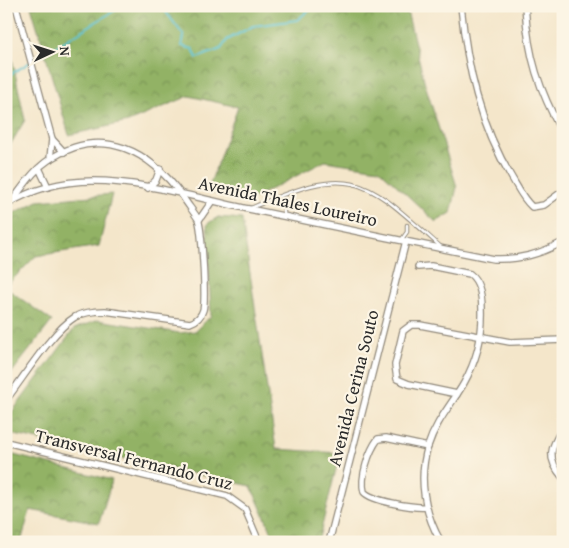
<svg xmlns="http://www.w3.org/2000/svg" width="569" height="548" font-family="'Gentium Book Plus',serif">
<defs>
<pattern id="forest-crowns" width="20" height="18" patternUnits="userSpaceOnUse" patternTransform="scale(1.25)"><rect width="20" height="18" fill="#92b265"/><path d="M2 6a3 3 0 1 1 6 0M12 15a3 3 0 1 1 6 0" fill="none" stroke="#779153"/></pattern>
</defs>
<rect width="100%" height="100%" fill="#fcf5e5"/>
<filter id="ink" filterUnits="userSpaceOnUse"><feTurbulence type="fractalNoise" baseFrequency=".02" numOctaves="2"/><feDisplacementMap in="SourceGraphic" scale="10" xChannelSelector="R" yChannelSelector="G"/><feConvolveMatrix kernelMatrix="1 2 1 2 8 2 1 2 1" color-interpolation-filters="sRGB"/></filter>
<filter id="wash" filterUnits="userSpaceOnUse"><feTurbulence type="fractalNoise" baseFrequency=".0096" numOctaves="4" result="noise"/><feDisplacementMap in="SourceGraphic" scale="20" xChannelSelector="R" yChannelSelector="G"/><feGaussianBlur stdDeviation="1.12" result="paint"/><feColorMatrix in="noise" values="0 0 0 0 0 0 0 0 0 0 0 0 0 0 0 0 0 1.4 0 .05"/><feComposite in="paint" operator="in"/></filter>
<g filter="url(#wash)">
<rect width="100%" height="100%" fill="#f4e6ca"/>
<g fill="url(#forest-crowns)" stroke="#5e6e48">
<path d="M31 6H408L407 11 425 84 457 187 451 213 436 222 379 169 325 161 252 199 207 192 238 107 189 96 128 122 69 135Z"/>
<path d="M6 30 25 120 6 152Z"/>
<path d="M112 194 99 246 36 256 6 286V217L38 201Z"/>
<path d="M218 217 242 219 276 449 340 453 318 542H276L251 486 6 433V420L74 329 98 320 180 333 195 331 211 316 207 224Z"/>
<path d="M6 288 52 321 6 380Z"/>
<path d="M6 453 112 480 99 523 30 510 21 542H6Z"/>
</g>
<g fill="none" stroke-linecap="round" stroke-linejoin="round">
<g stroke="#5ac4d5" stroke-width="2">
<path d="M159 6 163 8 184 36 182 46 193 49 197 58 221 49 227 40 253 26 297 20 314 6"/>
<path d="M6 77 122 6"/>
</g>
</g>
</g>
<g filter="url(#ink)">
<g fill="none" stroke-linecap="round" stroke-linejoin="round">
<defs>
<g id="lane">
<path d="M284 199V214"/>
<path d="M251 208C353 163 363 177 441 247"/>
<path d="M402 239 407 232V225"/>
</g>
<g id="street">
<path d="M16 6 52 139 50 159"/>
<path d="M461 6C467 68 480 125 512 178 518 188 523 199 532 207L544 205 563 191"/>
<path d="M525 6C528 57 539 90 563 134"/>
<path d="M52 139 64 152"/>
<path d="M39 168 48 187"/>
<path d="M148 188 156 180 160 169"/>
<path d="M6 205C32 189 63 181 93 181 143 181 200 199 249 209 331 226 412 243 494 259 520 260 540 254 563 242"/>
<path d="M199 220 212 201"/>
<path d="M418 267 431 266 470 274C480 282 482 297 482 309 483 334 477 360 464 383 452 404 436 421 428 446 418 478 424 513 441 542"/>
<path d="M457 394 409 384 397 379 395 365 403 331 411 325H420L510 342 563 340"/>
<path d="M6 400C24 377 52 331 75 317 84 312 95 311 105 311L190 323C196 321 201 317 203 310 206 300 202 228 198 219 194 212 187 204 183 197 150 151 103 125 50 159 33 170 23 187 11 202"/>
<path d="M563 428C550 448 546 458 563 478"/>
<path d="M6 442 227 496 245 509 259 542"/>
<path d="M426 507C413 508 372 501 364 492 360 477 369 451 378 439L386 438 428 447"/>
<path d="M329 542 406 241"/>
</g>
</defs>
<use href="#lane" stroke="#90887a" stroke-width="4.5"/>
<use href="#street" stroke="#90887a" stroke-width="8"/>
<use href="#lane" stroke="#fff" stroke-width="2.5"/>
<use href="#street" stroke="#fff" stroke-width="5.5"/>
</g>
</g>
<g text-anchor="middle" dominant-baseline="central" stroke-width="4.5" stroke-linejoin="round" paint-order="stroke">
<g font-size="18" fill="#2b2b2b" stroke="#fcf5e5">
<text transform="translate(288 201) rotate(12)">Avenida Thales Loureiro</text>
<text transform="translate(353 388) rotate(-76)">Avenida Cerina Souto</text>
<text transform="translate(134 459) rotate(14)">Transversal Fernando Cruz</text>
</g>
</g>
<rect width="569" height="548" fill="none" stroke="#fcf5e5" stroke-width="25"/>
<g transform="translate(52 52) rotate(86)" stroke="#fcf5e5" stroke-width="4" paint-order="stroke">
<path d="M0-4L9 19L0 12L-9 19Z" fill="#2b2b2b"/>
<text y="-8" font-size="14" font-weight="bold" text-anchor="middle" fill="#2b2b2b">N</text>
</g>
</svg>
